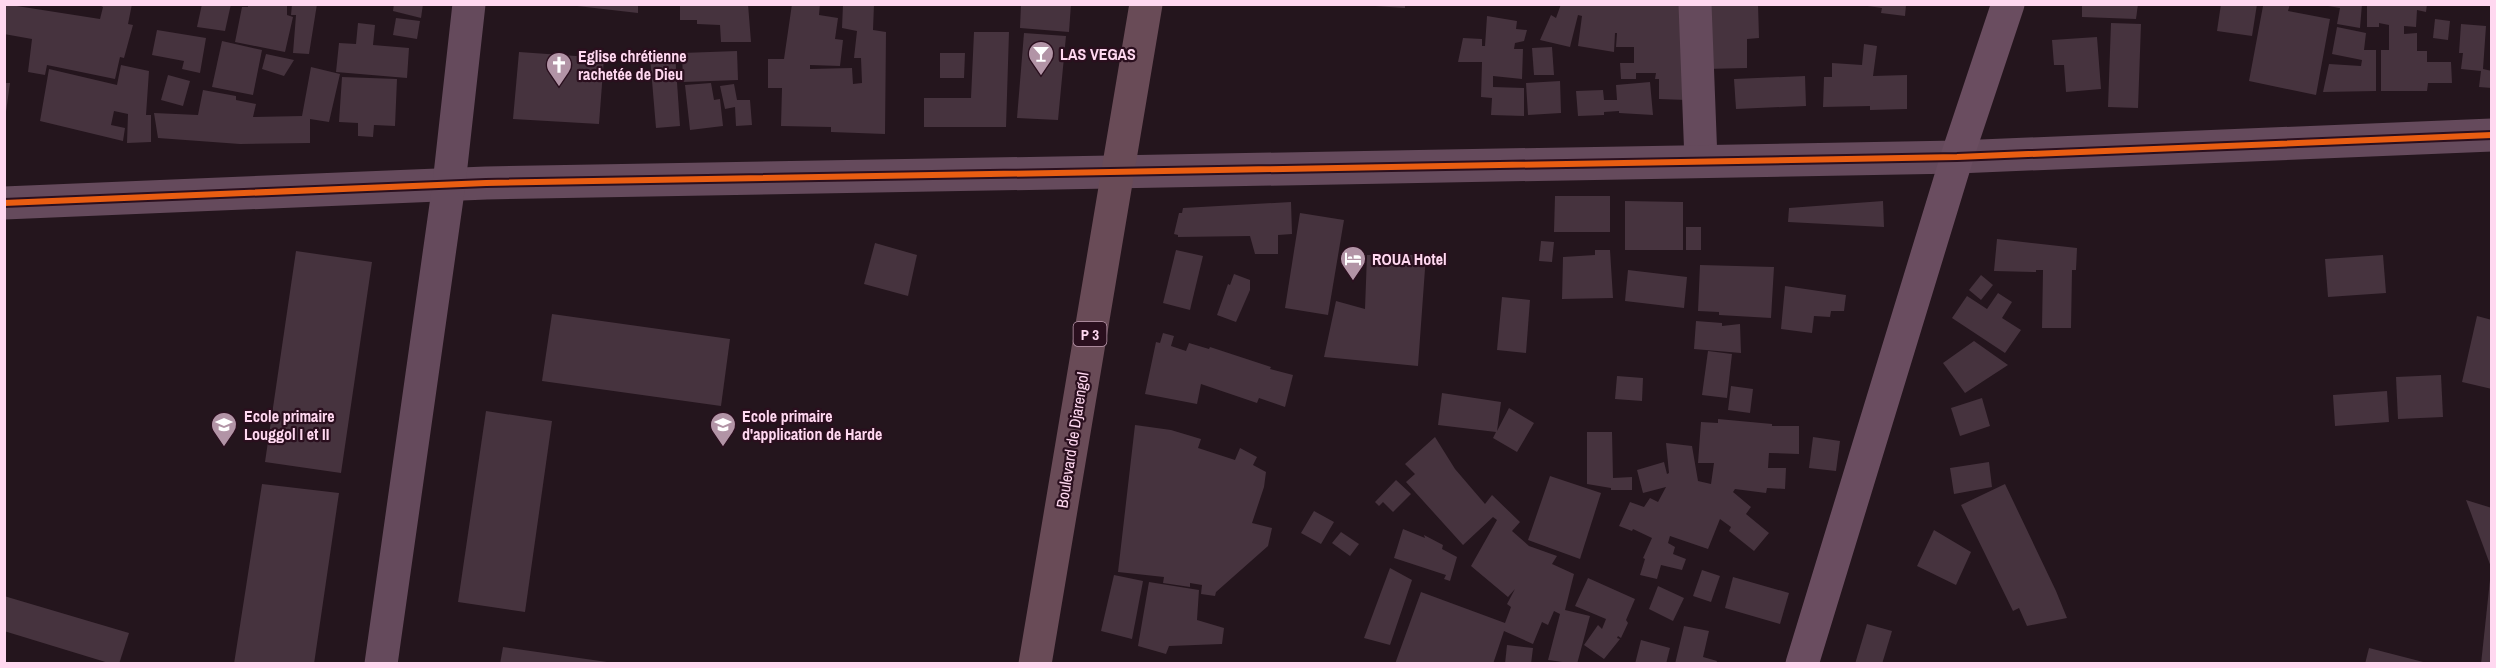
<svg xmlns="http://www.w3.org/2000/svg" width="2496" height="668" font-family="'Archivo Narrow',sans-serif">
<rect width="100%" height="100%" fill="#24151d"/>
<g fill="#46333e">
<path d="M4 4 100 19 103 7 97 4H132L128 24 133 25 124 58 120 57 115 79 47 65 45 75 28 72 32 39 4 34Z"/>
<path d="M202 4H231L225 31 197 27Z"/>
<path d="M248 4H287V15L293 17 285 52 235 42 242 7H248Z"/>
<path d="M292 4H317L309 54 293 53 296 15H291Z"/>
<path d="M394 4H423L421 18 393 11Z"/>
<path d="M577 4H638V13L577 6Z"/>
<path d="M680 4H748L751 42H721L720 25 697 24V20H680Z"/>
<path d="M792 4H820L819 15 838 18 835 39 843 40 840 66 810 65V69L852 68 853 84 862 83 861 58H854L857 31 842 28 843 4H874L873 30 886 32 885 134 831 132V127L781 126 782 88H768V59H784Z"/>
<path d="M1021 4H1071L1069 32 1020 28Z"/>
<path d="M1375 4H1405V8L1375 6Z"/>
<path d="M1561 4H1688L1687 100 1659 99V79H1655L1656 73H1636V79H1621L1620 63H1634V47H1616L1617 33H1615L1614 52 1578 46 1582 16 1578 15 1570 47 1540 40 1551 15 1556 18Z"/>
<path d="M1704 4H1758L1759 38 1747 39V68L1705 69Z"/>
<path d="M2082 4H2138L2136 19 2082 17Z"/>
<path d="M2221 4H2257L2252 36 2217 31Z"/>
<path d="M2266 4H2290L2288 11 2330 19 2316 95 2249 81 2263 6Z"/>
<path d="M2316 4H2362L2360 28 2337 24 2340 8Z"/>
<path d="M2367 4H2427L2426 12 2417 10 2416 27 2404 26V34L2417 33V51H2427V62H2451L2452 83H2428L2427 91H2381V50H2389V25L2379 23V27H2367Z"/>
<path d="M1860 5H1906L1905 16 1881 13 1882 8Z"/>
<path d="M1487 16 1517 21 1516 29 1527 30 1524 41 1515 43 1514 49H1523L1522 79 1493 76V87L1524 88V116L1491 115 1492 98 1481 97 1482 62H1458L1463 38 1482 39V46H1485Z"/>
<path d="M396 18 420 21 417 39 393 35Z"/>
<path d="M2435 19 2450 21 2448 40 2433 38Z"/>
<path d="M358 23 375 25 373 45 409 48 407 78 336 72 339 43 356 44Z"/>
<path d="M2111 23 2141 24 2138 108 2108 107Z"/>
<path d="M2461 24 2486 26 2483 69 2492 71V88L2479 87 2481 71 2461 69 2463 53H2459Z"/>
<path d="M2337 27 2366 33 2364 50H2376V91L2323 92 2329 64 2361 66 2362 60 2332 54Z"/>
<path d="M157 30 206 38 200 73 182 69 184 61 152 55Z"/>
<path d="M974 32H1009L1006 127H924V98H971Z"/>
<path d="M1024 33 1066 36 1058 120 1017 118Z"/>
<path d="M2097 37 2101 89 2066 92 2064 65H2054L2052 40Z"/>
<path d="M222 41 262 50 253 95 212 87Z"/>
<path d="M1864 44 1877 46 1873 76 1907 75V109L1870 110V106L1823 107 1824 77H1832V63L1862 65Z"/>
<path d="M1552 47 1554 75H1534L1532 48Z"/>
<path d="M737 51 738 80 683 82 682 53Z"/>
<path d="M519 52 604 58 599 124 513 119Z"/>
<path d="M675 53 680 126 656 128 650 57Z"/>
<path d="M940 53H965L964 78H940Z"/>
<path d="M266 54 294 60 284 76 262 69Z"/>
<path d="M121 65 149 71 146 115H151V142L127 143 128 114 114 111 111 125 125 128 123 141 40 121 49 69 117 85Z"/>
<path d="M311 67 340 74 329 122 310 119V143L240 144 158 138 154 113 198 115 203 90 236 96V100L256 104 253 117 302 116Z"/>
<path d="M168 75 190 81 183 106 161 100Z"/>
<path d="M1805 76 1806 106 1736 109 1734 79Z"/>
<path d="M342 77 397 79 395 126 374 125 373 137 358 136V123L339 122Z"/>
<path d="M1560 81 1561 113 1528 115 1526 83Z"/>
<path d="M1650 82 1653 115 1619 113V111L1604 112V115L1578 116 1576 91 1603 90 1604 100H1617L1616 85Z"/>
<path d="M4 83H10L6 112H4Z"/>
<path d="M711 83 714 100 720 99 723 126 690 130 685 85Z"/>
<path d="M734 84 737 100H750L752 125 736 126 735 107 725 109 720 86Z"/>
<path d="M1555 196H1610V232H1554Z"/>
<path d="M1625 201 1683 202V250H1625Z"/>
<path d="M1883 201 1884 227 1788 222 1789 208Z"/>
<path d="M1291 202 1292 234 1278 235V254H1255L1250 236 1178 237V235L1174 234 1179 213H1182L1183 208Z"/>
<path d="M1300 213 1344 220 1328 315 1285 308Z"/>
<rect x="1686" y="227" width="15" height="23"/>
<path d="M1997 239 2077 248 2076 270H2072L2071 328H2042L2043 270H2036V272L1994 271Z"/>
<path d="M1541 241 1554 242 1552 262 1539 261Z"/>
<path d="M875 243 917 255 908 296 864 284Z"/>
<path d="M1176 250 1203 256 1190 310 1163 303Z"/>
<path d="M1595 250H1610L1613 298 1562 299 1563 257 1595 255Z"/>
<path d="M296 251 372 262 341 473 265 462Z"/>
<path d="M1367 255H1426L1418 366 1324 357 1336 301 1365 309Z"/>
<path d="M2383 255 2386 293 2328 297 2325 259Z"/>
<path d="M1700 265 1774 267 1771 318 1719 315V312L1698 311Z"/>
<path d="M1628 270 1687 277 1684 308 1625 301Z"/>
<path d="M1234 274 1250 280V290L1236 322 1217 315 1228 284 1230 285Z"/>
<path d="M1981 275 1993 285 1981 300 1969 290Z"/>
<path d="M1785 286 1846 295 1844 311H1831L1830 317 1814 316 1812 333 1781 329Z"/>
<path d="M1998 293 2012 302 2002 318 2021 330 2005 353 1952 318 1967 296 1987 309Z"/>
<path d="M1502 297 1530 300 1526 353 1497 350Z"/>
<path d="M552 314 730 339 721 406 542 381Z"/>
<path d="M2477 316 2492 320V389L2462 382Z"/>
<path d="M1696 321 1722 323V326L1740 324 1741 353 1694 349Z"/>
<path d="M1163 333 1174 336 1171 346 1186 351 1189 343 1209 349 1210 347 1271 367 1270 369 1293 375 1285 407 1259 398 1257 403 1201 384 1197 404 1145 394 1156 342 1160 343Z"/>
<path d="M1974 341 2008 365 1965 393 1943 363Z"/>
<path d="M1708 351 1732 354 1727 398 1702 395Z"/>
<path d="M2441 375 2443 417 2398 419 2396 377Z"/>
<path d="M1617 376 1643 378 1642 401 1615 399Z"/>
<path d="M1731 386 1753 389 1750 413 1728 410Z"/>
<path d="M2387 391 2389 422 2335 426 2333 395Z"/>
<path d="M1442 393 1501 402 1497 431 1509 408 1534 423 1517 452 1493 438 1496 432 1438 425Z"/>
<path d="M1982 398 1990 426 1960 436 1951 408Z"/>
<path d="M486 411 552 421 525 612 458 602Z"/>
<path d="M1718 419 1772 424V426H1799V454L1769 453 1768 468H1786L1785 489 1767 488 1766 493 1735 489 1733 492 1751 507 1746 514 1769 533 1754 551 1729 531 1731 527 1720 519 1708 549 1670 536 1668 543 1675 547 1673 554 1686 559 1682 570 1661 565 1657 579 1640 575 1645 559 1643 558 1652 538 1633 529 1632 531 1619 526 1630 502 1644 507 1650 498 1658 502 1666 487 1643 493 1637 470 1664 462 1667 474 1669 473 1666 443 1692 446 1698 481 1711 484 1714 463H1698L1701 422 1718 423Z"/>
<path d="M1135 425 1171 430 1201 439 1198 448 1235 460 1240 448 1257 457 1253 465 1266 472 1264 487 1252 523 1272 528 1268 546 1216 592 1215 596 1201 594 1202 585 1190 583V587L1163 583 1164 577 1118 572Z"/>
<path d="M1587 432H1612L1613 478 1632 477V490H1611V488L1587 484Z"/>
<path d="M1435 437 1455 469 1485 504 1492 495 1520 522 1512 531 1529 546 1557 556 1552 564 1574 574 1565 610 1590 616 1577 664 1548 660 1560 614 1554 611 1548 625 1542 622 1533 644 1504 631 1493 664H1395L1421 592 1505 623 1511 607 1507 604 1515 589 1508 597 1471 566 1497 520 1493 517 1463 545 1406 482 1415 474 1405 464Z"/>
<path d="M1813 437 1840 441 1836 471 1809 468Z"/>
<path d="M1989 462 1992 487 1954 494 1950 468Z"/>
<path d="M1550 476 1601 493 1580 559 1528 540Z"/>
<path d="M1396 480 1411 494 1393 512 1383 502 1379 506 1375 502Z"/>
<path d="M262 484 339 493 314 664H234Z"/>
<path d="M2005 484 2056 591 2067 618 2027 626 2019 608 2013 611 1961 505Z"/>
<path d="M2466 500 2492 508V567H2491Z"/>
<path d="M1314 511 1334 522 1321 544 1301 533Z"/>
<path d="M1403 529 1425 538 1424 535 1443 545 1442 549 1457 557 1450 581 1444 579 1446 575 1394 558Z"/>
<path d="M1934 530 1971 552 1956 585 1917 566Z"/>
<path d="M1341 532 1359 544 1350 556 1332 543Z"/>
<path d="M1390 568 1412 580 1390 645 1364 638Z"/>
<path d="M1702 570 1720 576 1711 602 1693 596Z"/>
<path d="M1114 575 1143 581 1132 639 1101 631Z"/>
<path d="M1733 577 1789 593 1780 624 1725 608Z"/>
<path d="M1588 578 1635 599 1626 620 1628 623 1621 638 1618 636 1617 638 1620 639 1604 659 1584 645 1598 625 1602 629 1606 619 1575 606Z"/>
<path d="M2490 580 2492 664H2481Z"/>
<path d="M1149 582 1199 590 1197 620 1224 628 1222 644 1169 646 1166 654 1138 646Z"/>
<path d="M1658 586 1684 598 1673 621 1649 609Z"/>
<path d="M4 596 129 633 119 664H112L4 631Z"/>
<path d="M1867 624 1892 631 1882 664H1855Z"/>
<path d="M1684 626 1709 631 1703 657 1717 661 1716 664H1675Z"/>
<path d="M1641 640 1670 648 1666 664H1635Z"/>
<path d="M1507 645 1533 648 1531 664H1505Z"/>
<path d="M503 647 607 662V664H500Z"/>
<path d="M2369 648 2427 663V664H2365Z"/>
</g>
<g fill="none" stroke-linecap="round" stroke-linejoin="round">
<g stroke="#654a5c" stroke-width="33">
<path d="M1695 4 1701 161"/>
<path d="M4 203 486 183 1957 157 2492 135"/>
<path d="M381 664 449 184 469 4"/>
</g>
<path stroke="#6a4d60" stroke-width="33" d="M1802 664 1957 157 2008 4"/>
<path stroke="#694b57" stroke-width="33" d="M1035 664 1146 4"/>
<defs>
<path id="cycleway" d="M4 203 486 183 1957 157 2492 135"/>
</defs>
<use href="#cycleway" stroke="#2a0f1e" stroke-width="10"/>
<use href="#cycleway" stroke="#e95d12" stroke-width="6"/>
</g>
<defs>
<symbol id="bar-pin" viewBox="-11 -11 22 30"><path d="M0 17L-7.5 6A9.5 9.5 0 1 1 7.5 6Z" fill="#b294a6" stroke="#2a0f1e"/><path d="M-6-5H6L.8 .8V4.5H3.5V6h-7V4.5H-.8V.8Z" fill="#fff"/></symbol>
<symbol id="church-pin" viewBox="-11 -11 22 30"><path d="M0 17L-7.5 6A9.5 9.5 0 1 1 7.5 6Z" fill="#b294a6" stroke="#2a0f1e"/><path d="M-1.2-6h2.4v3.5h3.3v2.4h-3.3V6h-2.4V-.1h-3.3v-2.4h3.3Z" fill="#fff"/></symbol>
<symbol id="hotel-pin" viewBox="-11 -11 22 30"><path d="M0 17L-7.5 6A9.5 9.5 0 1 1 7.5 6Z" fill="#b294a6" stroke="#2a0f1e"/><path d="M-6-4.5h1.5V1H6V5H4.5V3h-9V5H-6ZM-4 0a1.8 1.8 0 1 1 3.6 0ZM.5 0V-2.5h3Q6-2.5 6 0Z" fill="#fff"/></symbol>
<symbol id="school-pin" viewBox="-11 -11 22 30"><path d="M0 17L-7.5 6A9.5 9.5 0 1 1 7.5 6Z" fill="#b294a6" stroke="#2a0f1e"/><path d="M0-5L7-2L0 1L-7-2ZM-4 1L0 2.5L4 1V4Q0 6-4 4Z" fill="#fff"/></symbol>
</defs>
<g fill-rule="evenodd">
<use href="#bar-pin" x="1026" y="39" width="30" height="40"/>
<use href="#church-pin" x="544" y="50" width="30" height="40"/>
<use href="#hotel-pin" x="1338" y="244" width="30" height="40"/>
<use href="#school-pin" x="209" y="410" width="30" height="40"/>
<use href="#school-pin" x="708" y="410" width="30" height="40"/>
</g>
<g text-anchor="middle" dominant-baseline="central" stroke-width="4.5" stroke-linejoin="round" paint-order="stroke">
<rect fill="#2a0f1e" stroke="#bf9cb1" stroke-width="1.5" x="1073.5" y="322" width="33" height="24" rx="4.5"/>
<g font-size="15" font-weight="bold" fill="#ffd8f0">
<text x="1090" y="334">P 3</text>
</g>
<g font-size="16" font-weight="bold" fill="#ffd8f0" stroke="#2a0f1e" text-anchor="start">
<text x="1060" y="54">LAS VEGAS</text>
<text x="578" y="56">Eglise chrétienne<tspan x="578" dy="18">rachetée de Dieu</tspan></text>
<text x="1372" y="259">ROUA Hotel</text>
<text x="244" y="416">Ecole primaire<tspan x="244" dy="18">Louggol I et II</tspan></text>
<text x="742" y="416">Ecole primaire<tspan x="742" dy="18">d'application de Harde</tspan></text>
</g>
<g font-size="16" fill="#ffd8f0" stroke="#2a0f1e">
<text transform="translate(1072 440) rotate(-81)">Boulevard de Djarengol</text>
</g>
</g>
<rect width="2496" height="668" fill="none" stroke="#ffd8f0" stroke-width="12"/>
</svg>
